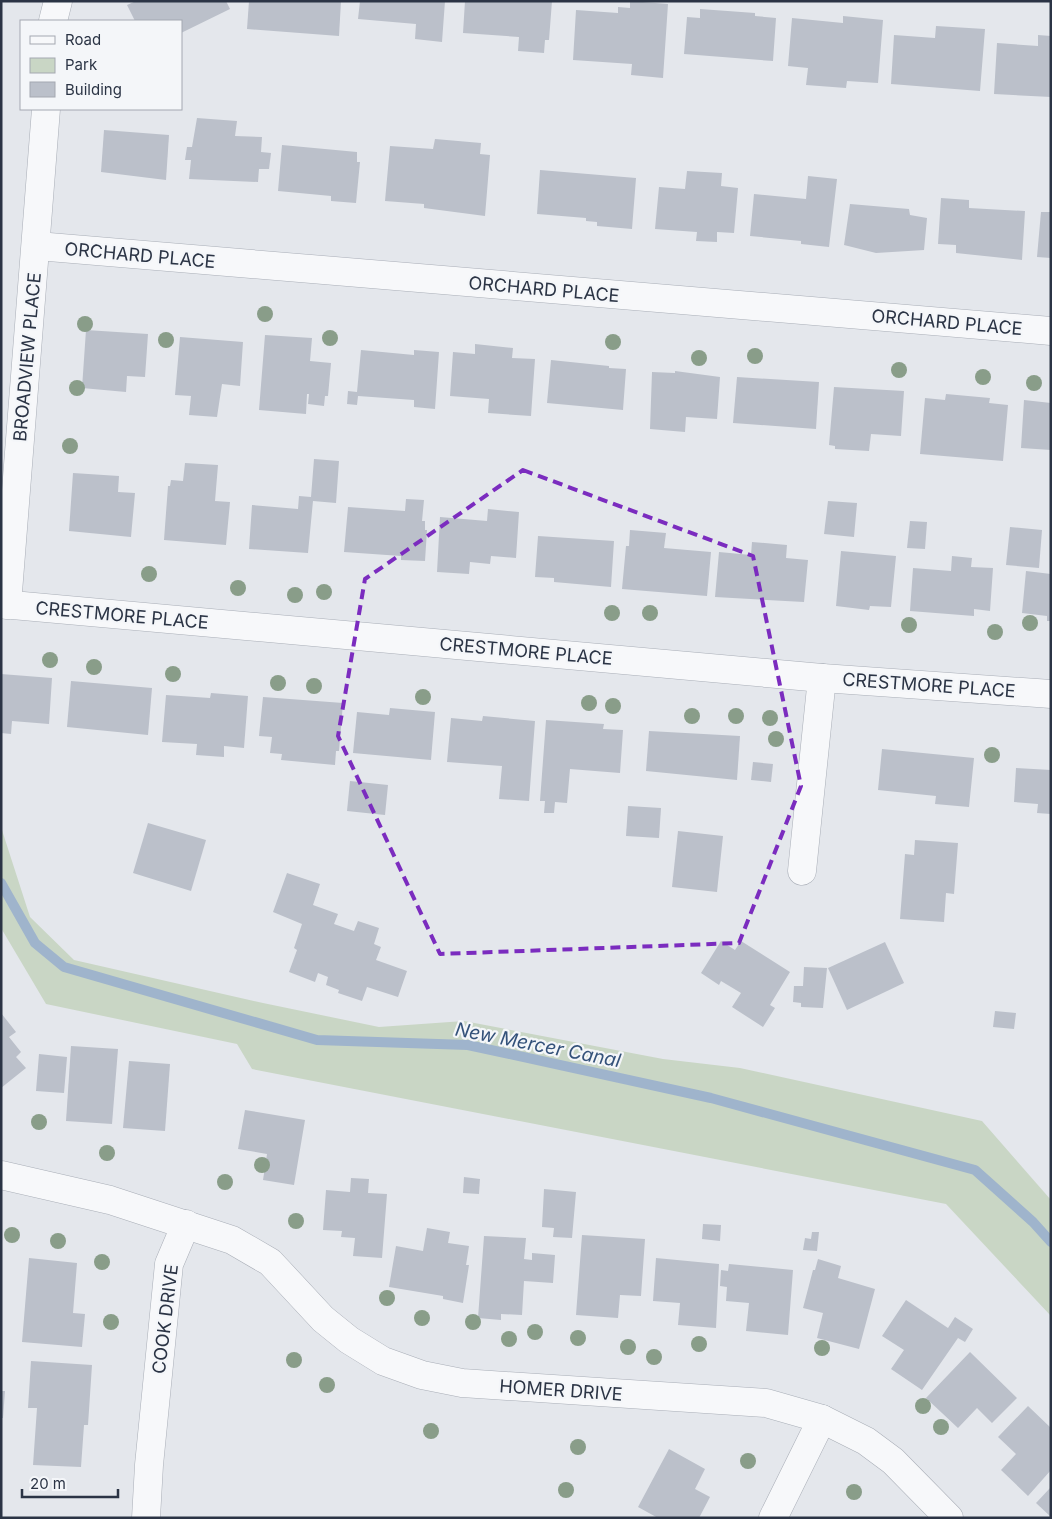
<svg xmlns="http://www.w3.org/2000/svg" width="1052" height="1519" font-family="Inter,sans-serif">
<rect width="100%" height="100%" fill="#e4e7ec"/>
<path fill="#c9d6c5" d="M1 827 30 917 74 960 263 1003 379 1027 464 1021 663 1059 740 1068 982 1121 1051 1200V1316L946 1204 252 1069 237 1044 46 1004 1 928Z"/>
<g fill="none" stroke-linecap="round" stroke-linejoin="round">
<path stroke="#9fb4cc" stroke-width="10" d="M1 883 35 943 64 967 317 1040 468 1045 711 1098 975 1170 1033 1222 1051 1242"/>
</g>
<g fill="#bbc0ca">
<path d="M136 1H226L230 9 181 33V21H135L127 5Z"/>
<path d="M249 1H341L339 36 247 29Z"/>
<path d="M360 1H445L442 42 415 39 416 24 358 19Z"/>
<path d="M465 1H552L549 40H545L544 53 518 51 519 37 463 33Z"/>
<path d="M630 1 668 4 663 78 631 75 632 64 573 60 576 10 618 13V7L630 8Z"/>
<path d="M700 9 755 13V16L776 18 773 61 684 54 687 17 700 18Z"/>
<path d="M843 16 883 20 878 83 847 81 846 88 806 85 808 68 788 66 792 18 843 23Z"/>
<path d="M936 26 985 29 980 91 891 84 894 35 935 38Z"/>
<path d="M1038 35 1051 36V97L994 94 997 43 1038 46Z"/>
<path d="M197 118 237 121 235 136 262 137 261 152 271 153 269 169H259L258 182 189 179 191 160H185L187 147H192Z"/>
<path d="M104 130 169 135 166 180 101 172Z"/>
<path d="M435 139 481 143 480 154 490 155 485 216 424 208V204L385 201 390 146 433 149Z"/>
<path d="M282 145 357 152V162H360L356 203 331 201V196L278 191Z"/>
<path d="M540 170 636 178 632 229 597 226V222L586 221V218L537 214Z"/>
<path d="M687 171 722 173 721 186 738 188 734 233 717 232V242L696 241 697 232 655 229 659 187 685 189Z"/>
<path d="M808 176 837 179 829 247 801 244V241L750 236 754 194 806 199Z"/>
<path d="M941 198 969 200V208L1025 211 1022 260 956 253V245L938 244Z"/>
<path d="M850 204 909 209 910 215 927 218 924 250 876 253 844 245Z"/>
<path d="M1041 212H1051V258L1037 257Z"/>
<path d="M86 330 148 334 145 377 127 376 126 392 82 388Z"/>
<path d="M265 335 312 338 310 361 331 363 328 396H325L324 406 308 404 309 394H307L306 414 259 410Z"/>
<path d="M180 337 243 342 240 386 222 384 217 417 189 415 191 396 175 395Z"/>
<path d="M475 344 513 348 512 358 535 359 531 416 488 413 489 399 450 396 453 352 475 354Z"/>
<path d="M361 350 414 355V350L439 352 435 409 414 407V400L358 396 357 405 347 404 348 391 357 392Z"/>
<path d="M551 360 609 366V368L626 369 623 410 547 403Z"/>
<path d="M675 371 720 377 717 419 686 417 685 432 650 429 652 372 675 373Z"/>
<path d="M737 377 819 382 816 429 733 423Z"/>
<path d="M834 387 904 391 901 436 871 434 869 451 835 449V446L829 445Z"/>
<path d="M946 394 990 398 989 403 1008 405 1003 461 920 454 925 398 945 400Z"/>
<path d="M1024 400 1051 403V450L1021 448Z"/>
<path d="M314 459 339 461 336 503 313 501 308 553 249 549 252 505 298 509 299 496 311 497Z"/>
<path d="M185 463 218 465 215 501 230 502 226 545 164 540 168 486H170L171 480 183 481Z"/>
<path d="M73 473 119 476 118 492 135 493 131 537 69 531Z"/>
<path d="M406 499 424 500 422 521H425V530H427L425 561 401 560V556L344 552 348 507 405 511Z"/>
<path d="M828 501 857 503 854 537 824 534Z"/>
<path d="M488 509 519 512 516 558 491 556 490 564 470 562 469 574 437 572 440 517 487 521Z"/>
<path d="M910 521 927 522 925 549 907 548Z"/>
<path d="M1010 527 1042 530 1039 568 1006 565Z"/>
<path d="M630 530 666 533 664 548 711 552 707 596 622 589 626 546H629Z"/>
<path d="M538 536 614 541 611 587 554 582V578L535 577Z"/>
<path d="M752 542 787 545 786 558 808 560 804 602 715 597 719 552 751 555Z"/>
<path d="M841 551 896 556 891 607 870 606 869 610 836 606Z"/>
<path d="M952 556 972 558 971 567 993 568 990 611 974 609V616L910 611 913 568 951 571Z"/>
<path d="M1026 571 1051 574V621H1047V616L1022 613Z"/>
<path d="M1 674 52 678 49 724 12 721 11 734 1 733Z"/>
<path d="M71 681 152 688 148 735 67 727Z"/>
<path d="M211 693 248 696 244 748 224 746V757L196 755 197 744 162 742 166 695 210 698Z"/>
<path d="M263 697 343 703 339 751H336L335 765 281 760 282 754 270 753 272 737 259 736Z"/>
<path d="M390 708 435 712 431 760 353 753 357 712 389 715Z"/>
<path d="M483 716 535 721 529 801 499 799 502 766 447 762 451 718 482 721Z"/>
<path d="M546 720 604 724 603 729 623 730 620 773 570 769 567 803 555 802 554 813H544L545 801H540Z"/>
<path d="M649 731 740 736 737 780 646 771Z"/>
<path d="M882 749 974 758 969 807 935 804 936 796 878 790Z"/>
<path d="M753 762 773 764 771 782 751 780Z"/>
<path d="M1016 768 1051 770V814L1037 813 1038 804 1014 802Z"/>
<path d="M350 781 388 785 385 815 347 811Z"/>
<path d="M628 806 661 808 659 838 626 836Z"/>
<path d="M148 823 206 840 191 891 133 873Z"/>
<path d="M678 831 723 836 717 892 672 887Z"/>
<path d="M915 840 958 843 954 894 946 893 944 922 900 919 905 854 914 855Z"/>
<path d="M287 873 320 884 313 905 338 914 334 924 354 931 358 921 379 928 374 944 381 947 376 960 407 971 398 997 367 987 362 1001 338 993 339 990 326 985 328 977 318 973 315 982 289 972 297 950 294 948 302 924 273 912Z"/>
<path d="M721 941 735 950 741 941 790 972 770 1005 775 1008 763 1027 732 1007 741 993 721 981 719 985 701 973Z"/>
<path d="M885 942 904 983 847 1010 828 968Z"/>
<path d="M804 967 827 968 823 1008 801 1007V1003L793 1002 794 986H803Z"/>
<path d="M995 1011 1016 1013 1014 1029 993 1027Z"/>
<path d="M1 1013 16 1032 9 1037 21 1052 16 1057 26 1068 1 1088Z"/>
<path d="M71 1046 118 1049 112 1124 66 1121Z"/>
<path d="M39 1054 67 1057 64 1093 36 1091Z"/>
<path d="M129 1061 170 1064 165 1131 123 1128Z"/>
<path d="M245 1110 305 1120 294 1185 263 1180 267 1154 238 1149Z"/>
<path d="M464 1177 480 1179 479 1194 463 1193Z"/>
<path d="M351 1178 369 1179 368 1193 387 1194 382 1258 353 1256 355 1238 341 1237 342 1231 323 1230 326 1190 350 1192Z"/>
<path d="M544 1189 576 1192 572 1238 553 1237 554 1228 542 1227Z"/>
<path d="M703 1224 721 1225 720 1241 702 1239Z"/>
<path d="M427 1228 450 1232 448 1243 469 1246 466 1265H469L463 1303 443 1299V1296L389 1287 396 1246 423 1251Z"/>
<path d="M812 1232H819L817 1251 803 1250 805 1238 811 1239Z"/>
<path d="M582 1235 645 1239 641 1296 620 1295 618 1318 576 1315Z"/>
<path d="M484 1236 526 1238 524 1259 532 1260V1253L555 1255 553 1283 524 1281 522 1315 501 1314V1320L478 1318Z"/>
<path d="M29 1258 77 1263 73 1313 85 1314 82 1347 22 1342Z"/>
<path d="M656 1258 719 1264 716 1328 678 1325 680 1303 653 1301Z"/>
<path d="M818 1259 841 1266 838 1278 875 1289 859 1349 817 1338 823 1313 803 1308 813 1270H815Z"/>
<path d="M729 1264 793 1270 788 1335 746 1331 749 1303 726 1301 727 1287 720 1286 721 1270 728 1271Z"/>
<path d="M906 1300 948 1328 955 1317 973 1329 965 1342 958 1338 922 1390 891 1369 904 1350 882 1336Z"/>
<path d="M970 1352 1017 1398 992 1423 977 1408 958 1428 926 1398Z"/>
<path d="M31 1361 92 1365 88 1425H84L81 1467 33 1465 37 1408H28Z"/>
<path d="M1 1391H5L3 1418H1Z"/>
<path d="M1028 1406 1051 1428V1470L1028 1496 1001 1470 1016 1454 998 1437Z"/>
<path d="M669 1449 705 1469 695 1489 710 1497 699 1518H658L638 1507Z"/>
<path d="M1051 1487V1517L1036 1503Z"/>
</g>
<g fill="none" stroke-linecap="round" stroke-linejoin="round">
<defs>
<g id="minor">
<path d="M53 21 58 1"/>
<path d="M37 246 1051 331"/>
<path d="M1 604 822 678 1051 694"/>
<path d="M7 605 46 109"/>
<path d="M802 871 822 678"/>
<path d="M1 1175 110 1200 232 1240 270 1262 323 1319 349 1340 383 1361 422 1375 462 1383 766 1403 822 1419 866 1441 893 1461 949 1518"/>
<path d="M146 1518 149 1465 169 1264 186 1224"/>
<path d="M773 1518 822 1419"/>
</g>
</defs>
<use href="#minor" stroke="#a9aeb7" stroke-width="29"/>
<use href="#minor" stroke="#f7f8fa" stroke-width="28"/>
</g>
<g fill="#899d89">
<circle cx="265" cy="314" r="8"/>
<circle cx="85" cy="324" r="8"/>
<circle cx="330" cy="338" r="8"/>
<circle cx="166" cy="340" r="8"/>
<circle cx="613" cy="342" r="8"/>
<circle cx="755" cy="356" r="8"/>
<circle cx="699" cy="358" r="8"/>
<circle cx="899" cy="370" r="8"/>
<circle cx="983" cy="377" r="8"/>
<circle cx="1034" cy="383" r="8"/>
<circle cx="77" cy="388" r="8"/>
<circle cx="70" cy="446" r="8"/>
<circle cx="149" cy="574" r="8"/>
<circle cx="238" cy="588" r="8"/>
<circle cx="324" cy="592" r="8"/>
<circle cx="295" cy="595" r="8"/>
<circle cx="612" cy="613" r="8"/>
<circle cx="650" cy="613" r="8"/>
<circle cx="1030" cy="623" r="8"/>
<circle cx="909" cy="625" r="8"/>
<circle cx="995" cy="632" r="8"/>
<circle cx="50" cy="660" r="8"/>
<circle cx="94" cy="667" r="8"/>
<circle cx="173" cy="674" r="8"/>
<circle cx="278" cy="683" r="8"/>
<circle cx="314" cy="686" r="8"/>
<circle cx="423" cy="697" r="8"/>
<circle cx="589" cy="703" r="8"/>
<circle cx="613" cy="706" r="8"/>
<circle cx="692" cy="716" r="8"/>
<circle cx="736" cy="716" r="8"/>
<circle cx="770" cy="718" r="8"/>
<circle cx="776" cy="739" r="8"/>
<circle cx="992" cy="755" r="8"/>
<circle cx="39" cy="1122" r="8"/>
<circle cx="107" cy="1153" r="8"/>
<circle cx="262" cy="1165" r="8"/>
<circle cx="225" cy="1182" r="8"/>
<circle cx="296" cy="1221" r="8"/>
<circle cx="12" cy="1235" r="8"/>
<circle cx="58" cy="1241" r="8"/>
<circle cx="102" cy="1262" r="8"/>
<circle cx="387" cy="1298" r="8"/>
<circle cx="422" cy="1318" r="8"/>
<circle cx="111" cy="1322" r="8"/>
<circle cx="473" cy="1322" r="8"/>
<circle cx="535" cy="1332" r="8"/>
<circle cx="578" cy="1338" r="8"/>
<circle cx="509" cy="1339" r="8"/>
<circle cx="699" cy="1344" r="8"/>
<circle cx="628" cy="1347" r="8"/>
<circle cx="822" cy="1348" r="8"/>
<circle cx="654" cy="1357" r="8"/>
<circle cx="294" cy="1360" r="8"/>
<circle cx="327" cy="1385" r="8"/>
<circle cx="923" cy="1406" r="8"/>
<circle cx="941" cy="1427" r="8"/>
<circle cx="431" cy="1431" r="8"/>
<circle cx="578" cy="1447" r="8"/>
<circle cx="748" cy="1461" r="8"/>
<circle cx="566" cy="1490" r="8"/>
<circle cx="854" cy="1492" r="8"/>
</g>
<path fill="none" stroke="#7b2cbf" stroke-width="4" stroke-dasharray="10 6" stroke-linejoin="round" d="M523 470 753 556 801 786 739 943 440 954 338 736 365 579Z"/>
<g text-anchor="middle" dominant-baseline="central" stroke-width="4.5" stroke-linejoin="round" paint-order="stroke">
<g font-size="18" fill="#2b3445" stroke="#f4f6f9">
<text transform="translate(140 255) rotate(5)">ORCHARD PLACE</text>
<text transform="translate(544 289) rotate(5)">ORCHARD PLACE</text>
<text transform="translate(947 322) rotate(5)">ORCHARD PLACE</text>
<text transform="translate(27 357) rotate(-85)">BROADVIEW PLACE</text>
<text transform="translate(122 615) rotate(5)">CRESTMORE PLACE</text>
<text transform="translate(526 651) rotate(5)">CRESTMORE PLACE</text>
<text transform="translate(929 685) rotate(4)">CRESTMORE PLACE</text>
<text transform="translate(165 1319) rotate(-83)">COOK DRIVE</text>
<text transform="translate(561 1390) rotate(4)">HOMER DRIVE</text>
</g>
<g font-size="19" font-style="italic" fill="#34527a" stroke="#f4f6f9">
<text transform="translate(538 1045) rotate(11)">New Mercer Canal</text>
</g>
</g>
<rect width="1052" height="1519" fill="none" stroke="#2b3445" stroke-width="5"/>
<rect x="20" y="20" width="162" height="90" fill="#f4f6f9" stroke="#a4a8b1"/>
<rect x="30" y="36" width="25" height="8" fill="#f7f8fa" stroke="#a4a8b1"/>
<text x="65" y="45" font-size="15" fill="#2b3445">Road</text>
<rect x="30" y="58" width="25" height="15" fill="#c9d6c5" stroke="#a4a8b1"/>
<text x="65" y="70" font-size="15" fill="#2b3445">Park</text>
<rect x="30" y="82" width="25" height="15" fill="#bbc0ca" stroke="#a4a8b1"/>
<text x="65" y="95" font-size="15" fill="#2b3445">Building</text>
<path d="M22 1489v8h96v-8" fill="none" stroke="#2b3445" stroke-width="2.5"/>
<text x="30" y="1489" font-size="15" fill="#2b3445" stroke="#f4f6f9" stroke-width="4" paint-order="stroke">20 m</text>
</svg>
